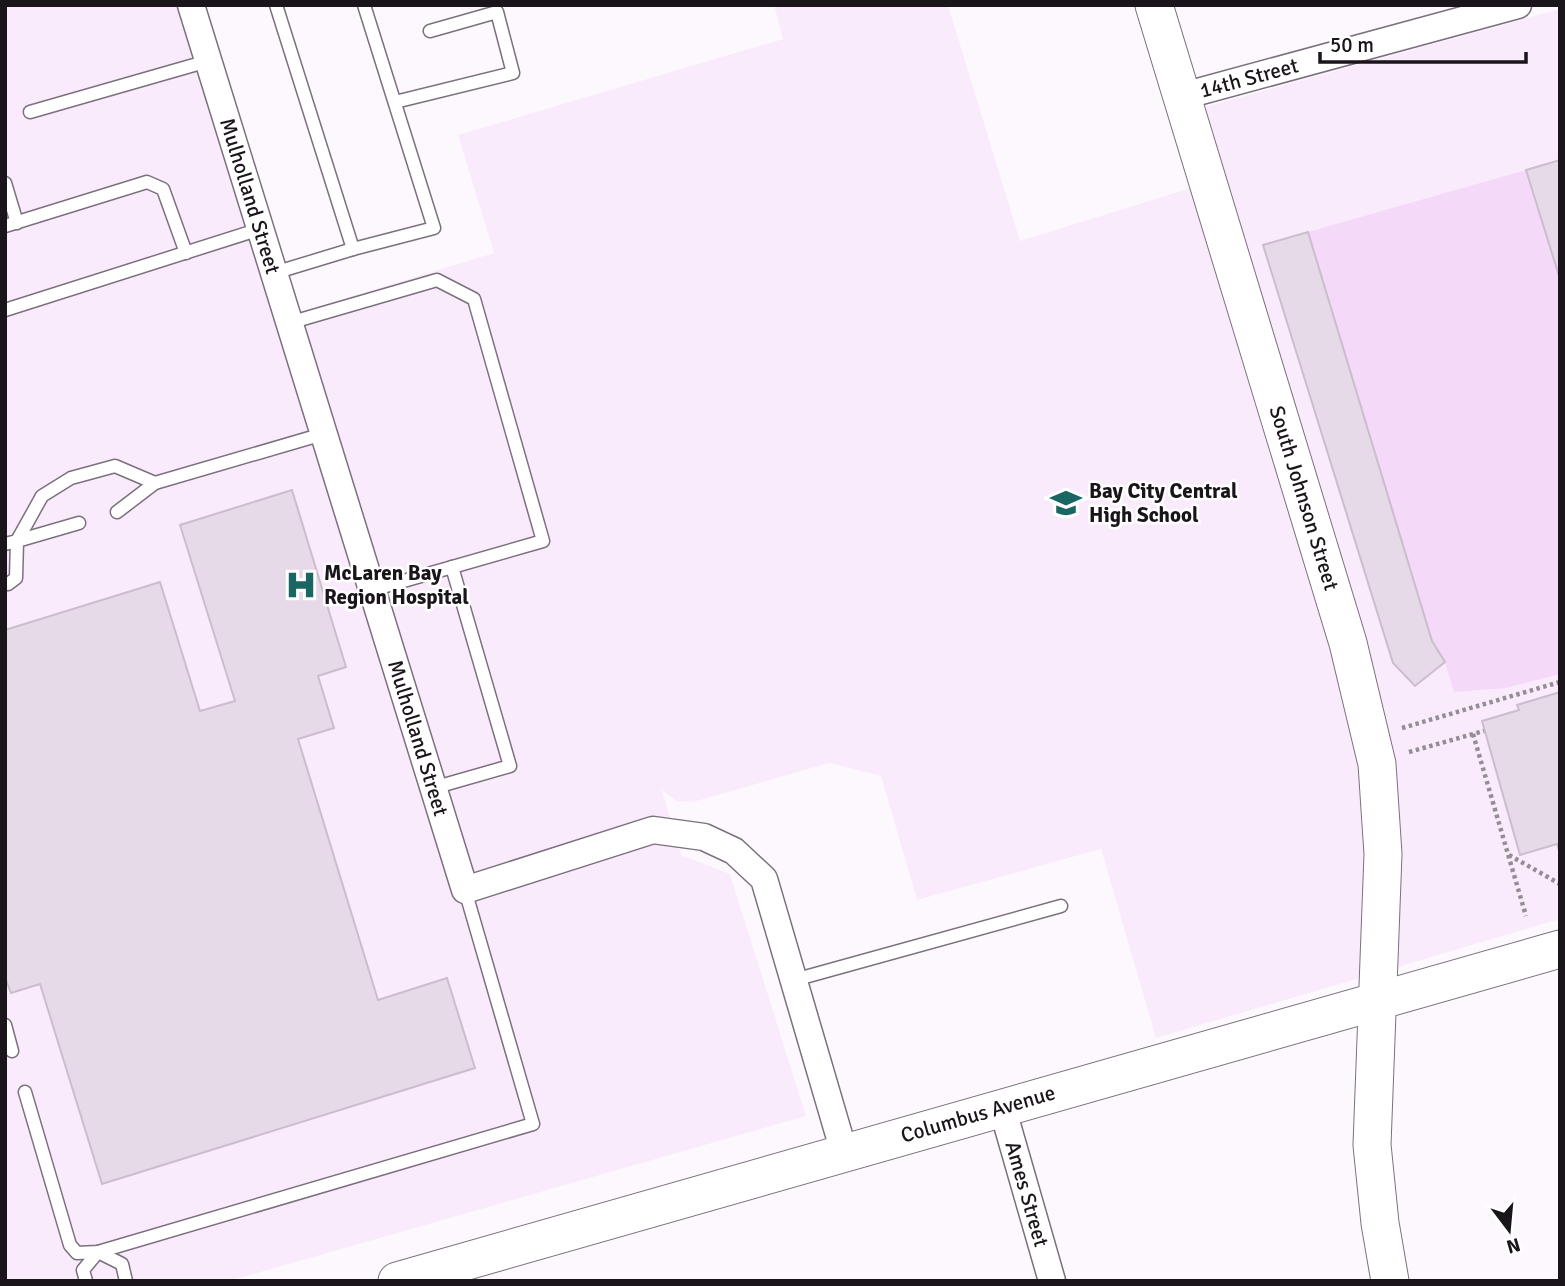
<svg xmlns="http://www.w3.org/2000/svg" width="1565" height="1286" font-family="Signika,sans-serif">
<rect width="100%" height="100%" fill="#fdf8fe"/>
<path fill="#faebfc" d="M5 5H180L287 316 494 253 458 135 783 39 774 5H948L1020 241 1223 178 1201 108 1560 9V919L1156 1038 1101 849 917 900 881 776 829 763 693 802 677 801 662 790 681 855 730 874 806 1116 229 1281H5Z"/>
<path fill="#f4d9f8" d="M1526 170 1560 279V674L1505 688 1454 692 1445 662 1432 640 1308 232Z"/>
<g fill="#e6d9e8" stroke="#cabecc" stroke-width="2">
<path d="M1560 160V279L1526 170Z"/>
<path d="M1308 232 1432 641 1445 662 1415 686 1393 663 1263 245Z"/>
<path d="M292 490 346 667 318 676 334 728 298 739 378 1000 447 978 475 1068 102 1184 40 984 11 993 5 977V630L160 582 200 711 235 701 180 525Z"/>
<path d="M1560 692V853L1557 844 1520 855 1482 721 1519 710 1517 705Z"/>
</g>
<g fill="none" stroke-linecap="round" stroke-linejoin="round">
<defs>
<g id="lane">
<path d="M276 5 353 249"/>
<path d="M395 102 513 73 497 12 430 31"/>
<path d="M30 112 208 61"/>
<path d="M5 183 17 223"/>
<path d="M5 226 147 182 163 189 186 253"/>
<path d="M274 273 353 249 434 228 364 5"/>
<path d="M5 310 260 229"/>
<path d="M289 323 437 280 474 299 543 541 372 590"/>
<path d="M117 512 155 483"/>
<path d="M5 544 17 541 42 496 71 478 115 466 155 483 323 434"/>
<path d="M8 584 16 578 17 541 79 523"/>
<path d="M433 788 510 766 452 567"/>
<path d="M794 980 1061 906"/>
<path d="M5 1025 12 1051"/>
<path d="M25 1092 70 1245 77 1253 98 1252 533 1124 465 890"/>
<path d="M98 1252 122 1264 126 1281"/>
<path d="M86 1281 83 1270 98 1252"/>
</g>
<g id="street">
<path d="M191 5 465 890 653 830 704 837 734 851 764 879 844 1152"/>
<path d="M1183 96 1518 5"/>
<path d="M1002 1107 1052 1281"/>
</g>
<g id="secondary">
<path d="M1154 5 1348 643 1377 764 1383 854 1372 1145 1380 1223 1390 1281"/>
<path d="M397 1281 1560 949"/>
</g>
</defs>
<use href="#lane" stroke="#7c707e" stroke-width="15"/>
<use href="#street" stroke="#7c707e" stroke-width="29"/>
<use href="#secondary" stroke="#7c707e" stroke-width="39"/>
<g stroke="#938e93" stroke-width="4.5" stroke-dasharray="3.5 3.5" stroke-linecap="butt">
<path d="M1402 728 1560 682"/>
<path d="M1473 734 1526 916"/>
<path d="M1409 752 1484 731"/>
<path d="M1509 855 1560 884"/>
</g>
<use href="#lane" stroke="#fff" stroke-width="12"/>
<use href="#street" stroke="#fff" stroke-width="26"/>
<use href="#secondary" stroke="#fff" stroke-width="37"/>
</g>
<defs>
<symbol id="school-bare" viewBox="-9 -9 18 18"><path d="M0-5L7-2L0 1L-7-2ZM-4 1L0 2.5L4 1V4Q0 6-4 4Z" fill="#1a6662" stroke="#fff" stroke-width="2.5" paint-order="stroke"/></symbol>
<symbol id="hospital-bare" viewBox="-9 -9 18 18"><path d="M-5-5h3v3.5h4V-5h3V5h-3V1.5h-4V5h-3Z" fill="#1a6662" stroke="#fff" stroke-width="2.5" paint-order="stroke"/></symbol>
</defs>
<g fill-rule="evenodd">
<use href="#school-bare" x="1044" y="481" width="44" height="44"/>
<use href="#hospital-bare" x="279" y="563" width="44" height="44"/>
</g>
<g text-anchor="middle" dominant-baseline="central" stroke-width="5" stroke-linejoin="round" paint-order="stroke">
<g font-size="21" fill="#1a151a" stroke="#fff">
<text transform="translate(1249 78) rotate(-15)">14th Street</text>
<text transform="translate(250 196) rotate(73)">Mulholland Street</text>
<text transform="translate(1304 498) rotate(73)">South Johnson Street</text>
<text transform="translate(418 738) rotate(73)">Mulholland Street</text>
<text transform="translate(978 1114) rotate(-16)">Columbus Avenue</text>
<text transform="translate(1027 1194) rotate(74)">Ames Street</text>
</g>
<g font-size="21" font-weight="bold" fill="#1a151a" stroke="#fff" text-anchor="start">
<text x="1089" y="491">Bay City Central<tspan x="1089" dy="24">High School</tspan></text>
<text x="324" y="573">McLaren Bay<tspan x="324" dy="24">Region Hospital</tspan></text>
</g>
</g>
<rect width="1565" height="1286" fill="none" stroke="#1a151a" stroke-width="14"/>
<g transform="translate(1509 1230) rotate(164)" stroke="#ffffff" stroke-width="5" paint-order="stroke">
<path d="M0-5L12 26L0 18L-12 26Z" fill="#1a151a"/>
<text y="-10" font-size="19" font-weight="bold" text-anchor="middle" fill="#1a151a">N</text>
</g>
<path d="M1320 52v10h206v-10" fill="none" stroke="#1a151a" stroke-width="3.5"/>
<text x="1330" y="52" font-size="21" fill="#1a151a" stroke="#ffffff" stroke-width="5" paint-order="stroke">50 m</text>
</svg>
